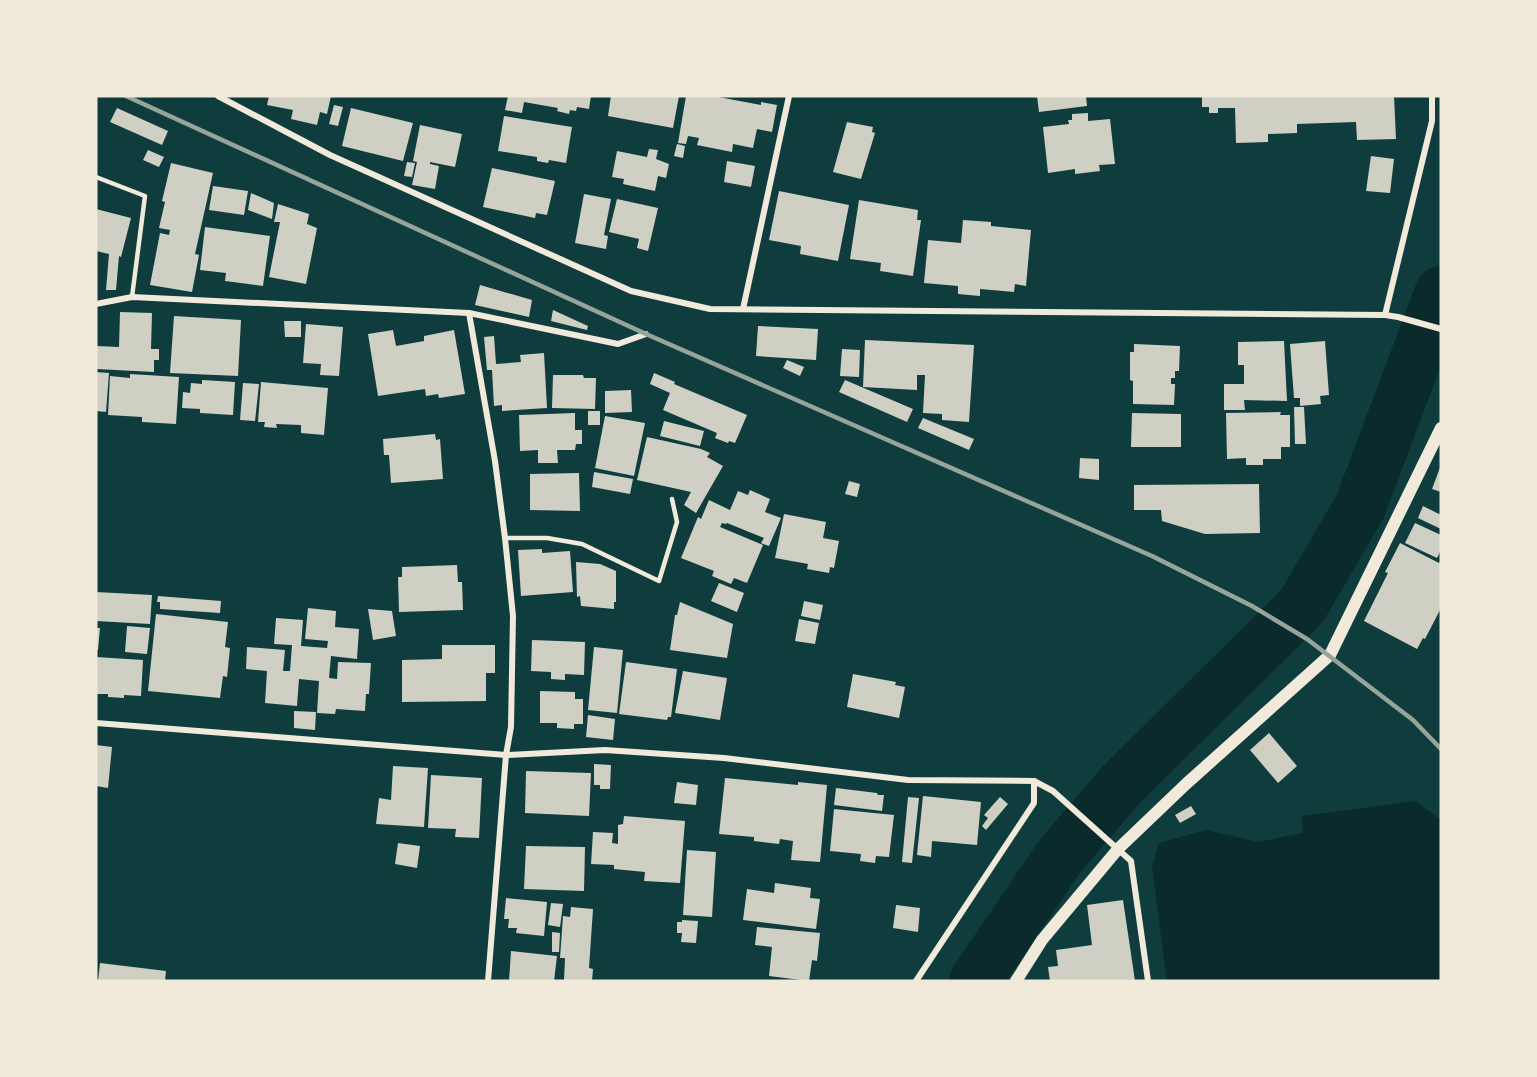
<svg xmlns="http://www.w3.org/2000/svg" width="1537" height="1077" font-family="'PT Serif',serif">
<rect width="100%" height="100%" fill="#0f3d3e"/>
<path fill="#0a2a2b" d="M1415 801 1441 820V981H1167L1152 867 1159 843 1206 830 1258 842 1303 833 1302 816Z"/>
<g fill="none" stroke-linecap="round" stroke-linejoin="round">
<path stroke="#0a2a2b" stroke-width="52" d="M975 981 1060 856 1122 784 1302 606 1360 507 1441 292"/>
</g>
<g fill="#cfcfc3">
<path d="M269 96H331L327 114 320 112 317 125 291 119 293 110 267 105Z"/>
<path d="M508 96H591L589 109 577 107 576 111 570 110 569 114 557 111 558 108 524 102 522 113 505 110Z"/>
<path d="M611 96H679L673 128 608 116Z"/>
<path d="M686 96H713L761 105V102L777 105 772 132 757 129 753 148 733 144 732 152 697 145 699 138 688 136 686 144 678 143Z"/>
<path d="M1037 96H1086L1087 106 1039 112Z"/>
<path d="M1202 96H1394L1396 139 1357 140 1356 122 1297 124V133L1268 134V142L1236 143 1235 108H1218V113H1209V107H1202Z"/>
<path d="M334 105 343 107 338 126 329 124Z"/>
<path d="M117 108 168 131 162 145 110 122Z"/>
<path d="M351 108 413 123 403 161 342 146Z"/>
<path d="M1088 113V121L1110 119 1115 164 1099 165 1100 171 1075 174V169L1048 173 1043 127 1069 124 1068 120H1072V114Z"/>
<path d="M504 116 572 127 566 163 549 160 548 163 537 161V157L498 151Z"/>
<path d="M847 122 873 127 872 132 875 133 861 179 833 172Z"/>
<path d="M420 125 462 134 455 167 430 162V164L439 166 435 189 412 185 417 162 413 161Z"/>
<path d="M677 144 685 146 683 158 674 156Z"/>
<path d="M649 149 658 150 656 159 669 164 666 178 658 176 655 191 623 184 624 179 612 177 617 151 647 157Z"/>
<path d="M148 150 164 157 159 167 143 160Z"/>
<path d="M1371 156 1394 159 1390 193 1366 191Z"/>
<path d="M727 161 755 166 751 187 724 182Z"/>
<path d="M407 162 415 163 412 177 404 176Z"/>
<path d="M171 163 213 173 195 254 199 255 192 292 150 285 160 233 169 235 170 230 159 228 165 202 162 201Z"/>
<path d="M492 168 555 181 547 215 536 213 535 218 483 207Z"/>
<path d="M213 186 248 191 244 215 209 210Z"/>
<path d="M779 191 849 205 838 261 800 254 801 246 769 240Z"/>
<path d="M251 193 274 203 272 219 248 210Z"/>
<path d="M584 194 611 199 604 235 608 236 606 249 575 243Z"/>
<path d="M617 199 658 208 648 251 637 248 639 239 609 232Z"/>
<path d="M859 200 918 210 917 220H921L913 276 880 271 881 263 850 259Z"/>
<path d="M278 204 309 214 307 224 317 228 306 284 269 277 280 222H274Z"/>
<path d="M96 209 131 218 121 257 119 256 116 290H106L109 254 96 251Z"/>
<path d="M963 220 991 222V226L1031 230 1026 286 1015 284 1014 292 980 289V296L958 294V286L924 283 928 240 961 243Z"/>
<path d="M205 227 270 236 263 286 225 281 226 273 200 270Z"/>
<path d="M480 285 532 300 529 317 475 305Z"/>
<path d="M553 310 588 326 587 330 551 321Z"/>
<path d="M120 312 152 313 151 349H159V360H154V372L96 369V346L119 347Z"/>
<path d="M174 316 241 320 238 376 170 373Z"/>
<path d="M284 321H301V337H285Z"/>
<path d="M306 324 343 327 339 376 320 375 321 364 303 363Z"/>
<path d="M758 326 818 329 816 360 756 356Z"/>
<path d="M393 330 396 346 424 341V336L454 330 465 394 439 398 438 394 426 396 425 389 378 396 368 334Z"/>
<path d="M494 336 496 364 521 362 520 355 544 353 547 408 502 411V405L494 406 492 370H487L484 337Z"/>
<path d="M865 340 974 345 969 422 942 420V414L923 413 925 375H917V390L863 387Z"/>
<path d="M1284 341 1287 401 1244 400 1245 410H1224V384H1244V365H1238V342Z"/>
<path d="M1325 341 1329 395 1320 396 1321 404 1300 406V398H1294L1290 344Z"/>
<path d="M1134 344 1180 346 1179 371H1175V378H1171V384H1175L1174 405 1133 404V381L1130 380V352H1134Z"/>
<path d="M842 349 860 350 859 377 840 376Z"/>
<path d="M787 360 804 367 800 376 783 368Z"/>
<path d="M96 372 109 373 106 412 96 411Z"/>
<path d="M654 373 675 382 674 384 747 415 735 443 729 441 728 443 715 438 717 433 663 410 670 393 650 384Z"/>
<path d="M130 374 179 377 176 424 142 422V417L108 415 110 376 130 378Z"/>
<path d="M553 375H583L584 378H596L595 409 552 408Z"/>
<path d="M202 380 235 382 233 415 200 413V409L182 408 183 392 190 393 191 383 202 384Z"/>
<path d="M845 380 913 409 907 422 839 392Z"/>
<path d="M261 382 328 388 324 435 301 433V425L276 424 277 428 264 427 265 422H258Z"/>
<path d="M243 383 259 384 255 421 240 420Z"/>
<path d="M631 390 632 412 605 413V391Z"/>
<path d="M1294 407H1304L1306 444H1295Z"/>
<rect x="588" y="411" width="12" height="14"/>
<path d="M1281 412 1280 415H1290V447H1281V459H1263V465H1246V458L1227 459 1226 413Z"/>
<path d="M575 413V430H582V444H576L575 450H557L558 463H538V450L520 451 519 415Z"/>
<path d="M1132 413 1181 414V447H1131Z"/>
<path d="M605 416 645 423 634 476 595 468Z"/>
<path d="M923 418 974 439 969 450 918 428Z"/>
<path d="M664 421 704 431 700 446 660 436Z"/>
<path d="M435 434 436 440 440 439 443 479 391 483 389 455H384L383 439Z"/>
<path d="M647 437 701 449 710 453 707 457 723 466 696 513 684 505 691 492 637 480Z"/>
<path d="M1080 458 1099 459V480L1079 478Z"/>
<path d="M1441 465V492L1432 489Z"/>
<path d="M594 472 633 479 630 494 592 487Z"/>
<path d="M579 473 580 511 530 510V474Z"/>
<path d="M849 481 860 484 857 497 845 494Z"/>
<path d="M1259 484 1260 533 1205 534 1162 521 1161 510H1134V485Z"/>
<path d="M750 490 770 499 765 512 781 518 769 546 761 543 764 538 727 523 726 524 722 523 720 527 763 545 747 583 734 578 731 584 712 576 714 571 681 558 698 517 701 519 709 500 730 510 738 491 748 495Z"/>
<path d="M1423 506 1441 515V529L1418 518Z"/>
<path d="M784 514 826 522 823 538 839 541 834 568 830 567 829 573 807 569 808 564 775 558Z"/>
<path d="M1415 523 1441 535V550L1437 558 1405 543Z"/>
<path d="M1400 543 1439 563 1441 560V608L1425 639 1423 638 1417 649 1364 621 1388 573 1385 572Z"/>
<path d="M542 549V553L570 551 573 592 521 596 518 550Z"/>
<path d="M576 562 600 564 616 571V602H614V609L581 606 580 596 577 597Z"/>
<path d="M457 565 458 582H462L463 610 399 612 398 577H402V567Z"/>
<path d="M719 583 744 593 737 612 711 601Z"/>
<path d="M96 592 152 595 150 624 96 621Z"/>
<path d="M158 596 221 601 220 613 160 609V602H157Z"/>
<path d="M804 601 823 605 820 620 801 616Z"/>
<path d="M680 602 733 624 727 658 670 650 675 615H677Z"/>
<path d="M308 608 336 611 335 627 359 629 357 659 331 656 329 678 337 679 338 662 371 663 369 694H366L365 711 336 709 335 714 317 713 319 681 299 679 297 706 265 703 267 671 246 669 247 647 285 650 283 671H290L292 645 274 644 276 618 303 620 301 646 327 648 328 641 305 639Z"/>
<path d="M368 609 392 611 396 636 373 640Z"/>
<path d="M156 614 228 622 225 647 230 648 227 677 223 676 220 698 148 691Z"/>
<path d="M799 619 819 623 815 644 795 641Z"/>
<path d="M127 626 150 628 147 654 125 652Z"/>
<path d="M96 628H100L98 650H96Z"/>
<path d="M532 640 585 642 584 675 565 674V680L551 679V672L531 671Z"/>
<path d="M442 645H495V673H486V701L402 702V660L442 659Z"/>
<path d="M594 647 623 650 617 713 588 710Z"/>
<path d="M96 657 143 660 141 696 124 695V698L108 697V694H96Z"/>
<path d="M626 662 677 669 671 717H668L667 720 619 714Z"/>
<path d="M683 671 727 678 720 720 675 713Z"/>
<path d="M853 674 896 682 895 685 905 687 899 718 847 707Z"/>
<path d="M540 691 575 692V699H583V724H574V729L557 728V723H540Z"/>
<path d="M294 711 316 712 315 730 294 728Z"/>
<path d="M588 715 615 719 613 740 586 737Z"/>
<path d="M1269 733 1297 766 1278 783 1250 750Z"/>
<path d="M96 745 112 747 108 788 96 786Z"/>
<path d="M594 764 611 765 610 789H600V785H594Z"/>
<path d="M393 766 428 768 424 827 376 824 379 798 391 800Z"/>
<path d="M526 771 591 773 589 816 525 813Z"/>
<path d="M431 775 482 778 479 838 455 837 456 829 428 828Z"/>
<path d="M725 778 798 785V782L827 785 820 862 791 860 793 841 780 839 779 844 754 841V837L719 834Z"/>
<path d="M677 782 698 785 696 805 674 803Z"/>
<path d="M836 788 877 793 878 795H884L882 811 834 805Z"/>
<path d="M923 796 981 802 977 845 932 841 931 857 917 855Z"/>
<path d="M908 797 919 798 912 863 902 862Z"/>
<path d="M1000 797 1008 804 986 830 982 826 988 818 984 815Z"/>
<path d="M1191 806 1196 814 1180 823 1175 815Z"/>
<path d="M834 809 894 815 889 857 876 856 875 863 860 861 861 854 830 851Z"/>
<path d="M624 816 685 821 680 883 644 881 645 872 614 869V865L591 864 593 832 613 833 612 843 618 844V825L623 824Z"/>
<path d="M398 843 420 846 417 868 395 864Z"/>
<path d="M526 846 585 847 584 891 524 889Z"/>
<path d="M687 850 716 852 712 917 683 915Z"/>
<path d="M775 883 811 888 810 898 820 899 816 929 743 920 747 889 774 893Z"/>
<path d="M506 898 547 902 544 936 516 933 517 928H508L509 919H504Z"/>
<path d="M1123 900 1135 981H1050L1048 967 1058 966 1056 950 1092 945 1087 905Z"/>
<path d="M551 903 563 904 560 927 548 925Z"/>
<path d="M896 905 920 908 918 932 893 928Z"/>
<path d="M571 907 593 909 589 968 593 969 592 981H564L565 958H560L563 916 570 917Z"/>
<path d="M682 920 698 921 696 943 681 942 682 933H677V922H682Z"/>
<path d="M757 927 820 933 817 961 812 960 809 981 769 976 772 947 755 945Z"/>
<path d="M552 932 560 933 559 952H552Z"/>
<path d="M511 951 557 956 554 981H509Z"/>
<path d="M100 963 166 971 165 981H98Z"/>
</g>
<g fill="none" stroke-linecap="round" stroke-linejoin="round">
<g stroke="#f1e9da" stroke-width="4.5">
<path d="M96 177 145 196 132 297"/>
<path d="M505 538H547L582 544 659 581 677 522 672 499"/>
</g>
<g stroke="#f1e9da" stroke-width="6">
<path d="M218 96 330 155 631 291 710 309 1385 315 1398 317 1441 329"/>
<path d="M96 304 132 297 469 313 618 344 646 334"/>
<path d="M743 309 789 96"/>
<path d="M469 313 495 461 505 538 513 616 511 727 506 755 488 981"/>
<path d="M1385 315 1432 121V96"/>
<path d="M96 723 506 755 605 750 724 758 908 780 1034 781 1053 791 1131 861 1148 981"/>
<path d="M916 981 1034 803V781"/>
</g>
<path stroke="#f1e9da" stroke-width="12" d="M1016 981 1042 940 1118 849 1186 784 1330 655 1441 428"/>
<path stroke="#97a49c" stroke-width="4.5" d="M126 96 646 334 1152 556 1252 606 1307 639 1413 720 1441 749"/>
</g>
<rect width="1537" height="1077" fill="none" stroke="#f1e9da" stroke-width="195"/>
</svg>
